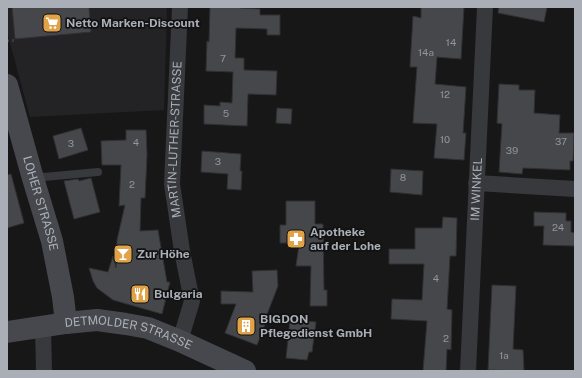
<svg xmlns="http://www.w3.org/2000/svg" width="582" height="378" font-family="'Public Sans',sans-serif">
<rect width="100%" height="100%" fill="#171718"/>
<path fill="#232325" d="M7 7H167L164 110 30 117 7 32Z"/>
<g fill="#46474b" stroke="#313134">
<path d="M12 7H89L91 32 15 39Z"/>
<path d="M210 7H240V8L260 9V15H280V35H267V29L236 28 235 58H244V70L277 71 276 95 248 94 247 126 204 124V105L220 106V102L232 103 233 72 206 71 207 41 209 42Z"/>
<path d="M421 7H464L461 59 437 57 435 84 466 87 463 133H466L464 160 434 158 437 124 413 123 417 67H410L413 16 421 18Z"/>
<path d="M499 7H547L544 22 498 13Z"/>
<path d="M499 84 519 85V90H535L534 113 560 115 559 133H574L573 161H570V170L523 168 522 174 499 172 502 124 497 123Z"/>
<path d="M277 108 292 109 291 124 276 123Z"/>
<path d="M81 128 88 150 59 159 53 136Z"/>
<path d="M126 130H146L147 155 145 198H141L140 231 158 230 167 282H170L162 314 113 300 97 288 93 281 89 268 108 272 113 256 116 268 117 240 125 205 119 206 121 165H102L101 141 126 140Z"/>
<path d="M202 151 241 154 240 171H242L241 190 227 189 228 174 201 172Z"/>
<path d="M391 169 423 171 422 195 390 192Z"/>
<path d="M11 174 24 223 7 228V175Z"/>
<path d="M91 178 100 212 74 219 64 181 78 179 79 181Z"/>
<path d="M286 201H315V224H323L324 290H327V306H310L311 266H296L299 245 292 243H280V225H286Z"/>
<path d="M534 212 566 213V221H571V232L575 233V246L543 245 544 226H534Z"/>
<path d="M443 217 457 218 456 256H450L447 309 452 310 451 350 447 349 446 371H423L427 321 391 319 392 299 422 300 424 264H389V249H415V228H442Z"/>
<path d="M277 270 278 286 266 317H268L257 345 225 333 236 304H221V291L253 292 252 271Z"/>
<path d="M492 285 516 286 513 349 523 350 524 371 488 370Z"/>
<path d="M290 320 316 322 312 352H309L307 360 286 358Z"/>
</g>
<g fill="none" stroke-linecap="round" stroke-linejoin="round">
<path stroke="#3e4044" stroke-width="2.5" stroke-dasharray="2 3" stroke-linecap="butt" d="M7 41 17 40"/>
<path stroke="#38393d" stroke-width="8" d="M35 175 44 177 98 172"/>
<g stroke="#38393d" stroke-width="16">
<path d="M476 183 575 189"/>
<path d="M43 327 44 371"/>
<path id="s1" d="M180 341 192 301 182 251 172 184 180 7"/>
<path id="s2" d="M468 371 485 7"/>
</g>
<g stroke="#46484d" stroke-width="22">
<path id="s3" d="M7 85 32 175 52 241 63 297 66 323"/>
<path id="s4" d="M7 332 66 323 97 320 126 324 148 328 180 341 245 371"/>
</g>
</g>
<defs>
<symbol id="supermarket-square" viewBox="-11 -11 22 22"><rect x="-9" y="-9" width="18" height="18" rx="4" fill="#e0a347" stroke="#121213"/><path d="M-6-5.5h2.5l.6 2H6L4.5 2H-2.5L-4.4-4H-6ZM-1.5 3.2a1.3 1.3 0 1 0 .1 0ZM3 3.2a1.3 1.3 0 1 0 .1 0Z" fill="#fff"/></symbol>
<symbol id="pharmacy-square" viewBox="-11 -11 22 22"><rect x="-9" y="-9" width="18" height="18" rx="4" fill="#e0a347" stroke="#121213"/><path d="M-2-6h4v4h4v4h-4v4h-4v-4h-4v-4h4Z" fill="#fff"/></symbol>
<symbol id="bar-square" viewBox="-11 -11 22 22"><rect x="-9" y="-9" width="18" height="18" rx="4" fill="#e0a347" stroke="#121213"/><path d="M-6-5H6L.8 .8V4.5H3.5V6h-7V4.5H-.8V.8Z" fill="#fff"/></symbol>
<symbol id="restaurant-square" viewBox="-11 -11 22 22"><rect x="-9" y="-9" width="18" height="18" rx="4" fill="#e0a347" stroke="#121213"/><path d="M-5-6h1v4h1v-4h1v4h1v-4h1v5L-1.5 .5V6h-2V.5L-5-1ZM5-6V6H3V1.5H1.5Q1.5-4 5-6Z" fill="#fff"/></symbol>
<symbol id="building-square" viewBox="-11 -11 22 22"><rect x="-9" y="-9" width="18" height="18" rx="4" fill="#e0a347" stroke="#121213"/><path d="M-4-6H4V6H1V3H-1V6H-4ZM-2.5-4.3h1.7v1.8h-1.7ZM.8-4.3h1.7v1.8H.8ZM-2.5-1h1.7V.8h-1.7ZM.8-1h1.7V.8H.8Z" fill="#fff"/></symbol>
</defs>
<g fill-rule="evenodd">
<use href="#supermarket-square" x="41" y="12" width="22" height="22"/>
<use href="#pharmacy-square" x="285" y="228" width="22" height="22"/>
<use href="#bar-square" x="112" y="243" width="22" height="22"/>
<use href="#restaurant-square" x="129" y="283" width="22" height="22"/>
<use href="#building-square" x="235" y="315" width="22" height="22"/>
</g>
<g text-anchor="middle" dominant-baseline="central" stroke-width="3.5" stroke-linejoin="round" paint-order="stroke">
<g font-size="10" fill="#91959c">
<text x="451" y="42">14</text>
<text x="426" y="52">14a</text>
<text x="223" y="58">7</text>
<text x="445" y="94">12</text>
<text x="226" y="113">5</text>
<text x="445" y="139">10</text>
<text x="561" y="141">37</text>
<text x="136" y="142">4</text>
<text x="71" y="143">3</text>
<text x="512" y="150">39</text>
<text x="218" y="161">3</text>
<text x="403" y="177">8</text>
<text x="132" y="184">2</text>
<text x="558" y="227">24</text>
<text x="436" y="278">4</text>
<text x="446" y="338">2</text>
<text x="504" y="355">1a</text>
</g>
<g font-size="12" font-weight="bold" fill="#aaafb7" stroke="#121213" text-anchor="start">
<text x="66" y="23">Netto Marken-Discount</text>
<text x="310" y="232">Apotheke<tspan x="310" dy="14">auf der Lohe</tspan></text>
<text x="137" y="254">Zur Höhe</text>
<text x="154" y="294">Bulgaria</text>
<text x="260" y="319">BIGDON<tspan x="260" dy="14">Pflegedienst GmbH</tspan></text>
</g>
<g font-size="12" fill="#aaafb7" stroke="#121213">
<text stroke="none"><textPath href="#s1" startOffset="205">MARTIN-LUTHER-STRASSE</textPath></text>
<text stroke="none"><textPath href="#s2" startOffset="182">IM WINKEL</textPath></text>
<text stroke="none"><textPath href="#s3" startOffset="123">LOHER STRASSE</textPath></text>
<text stroke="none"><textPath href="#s4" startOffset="124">DETMOLDER STRASSE</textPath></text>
</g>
</g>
<rect width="582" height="378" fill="none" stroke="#aaafb7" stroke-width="16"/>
</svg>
